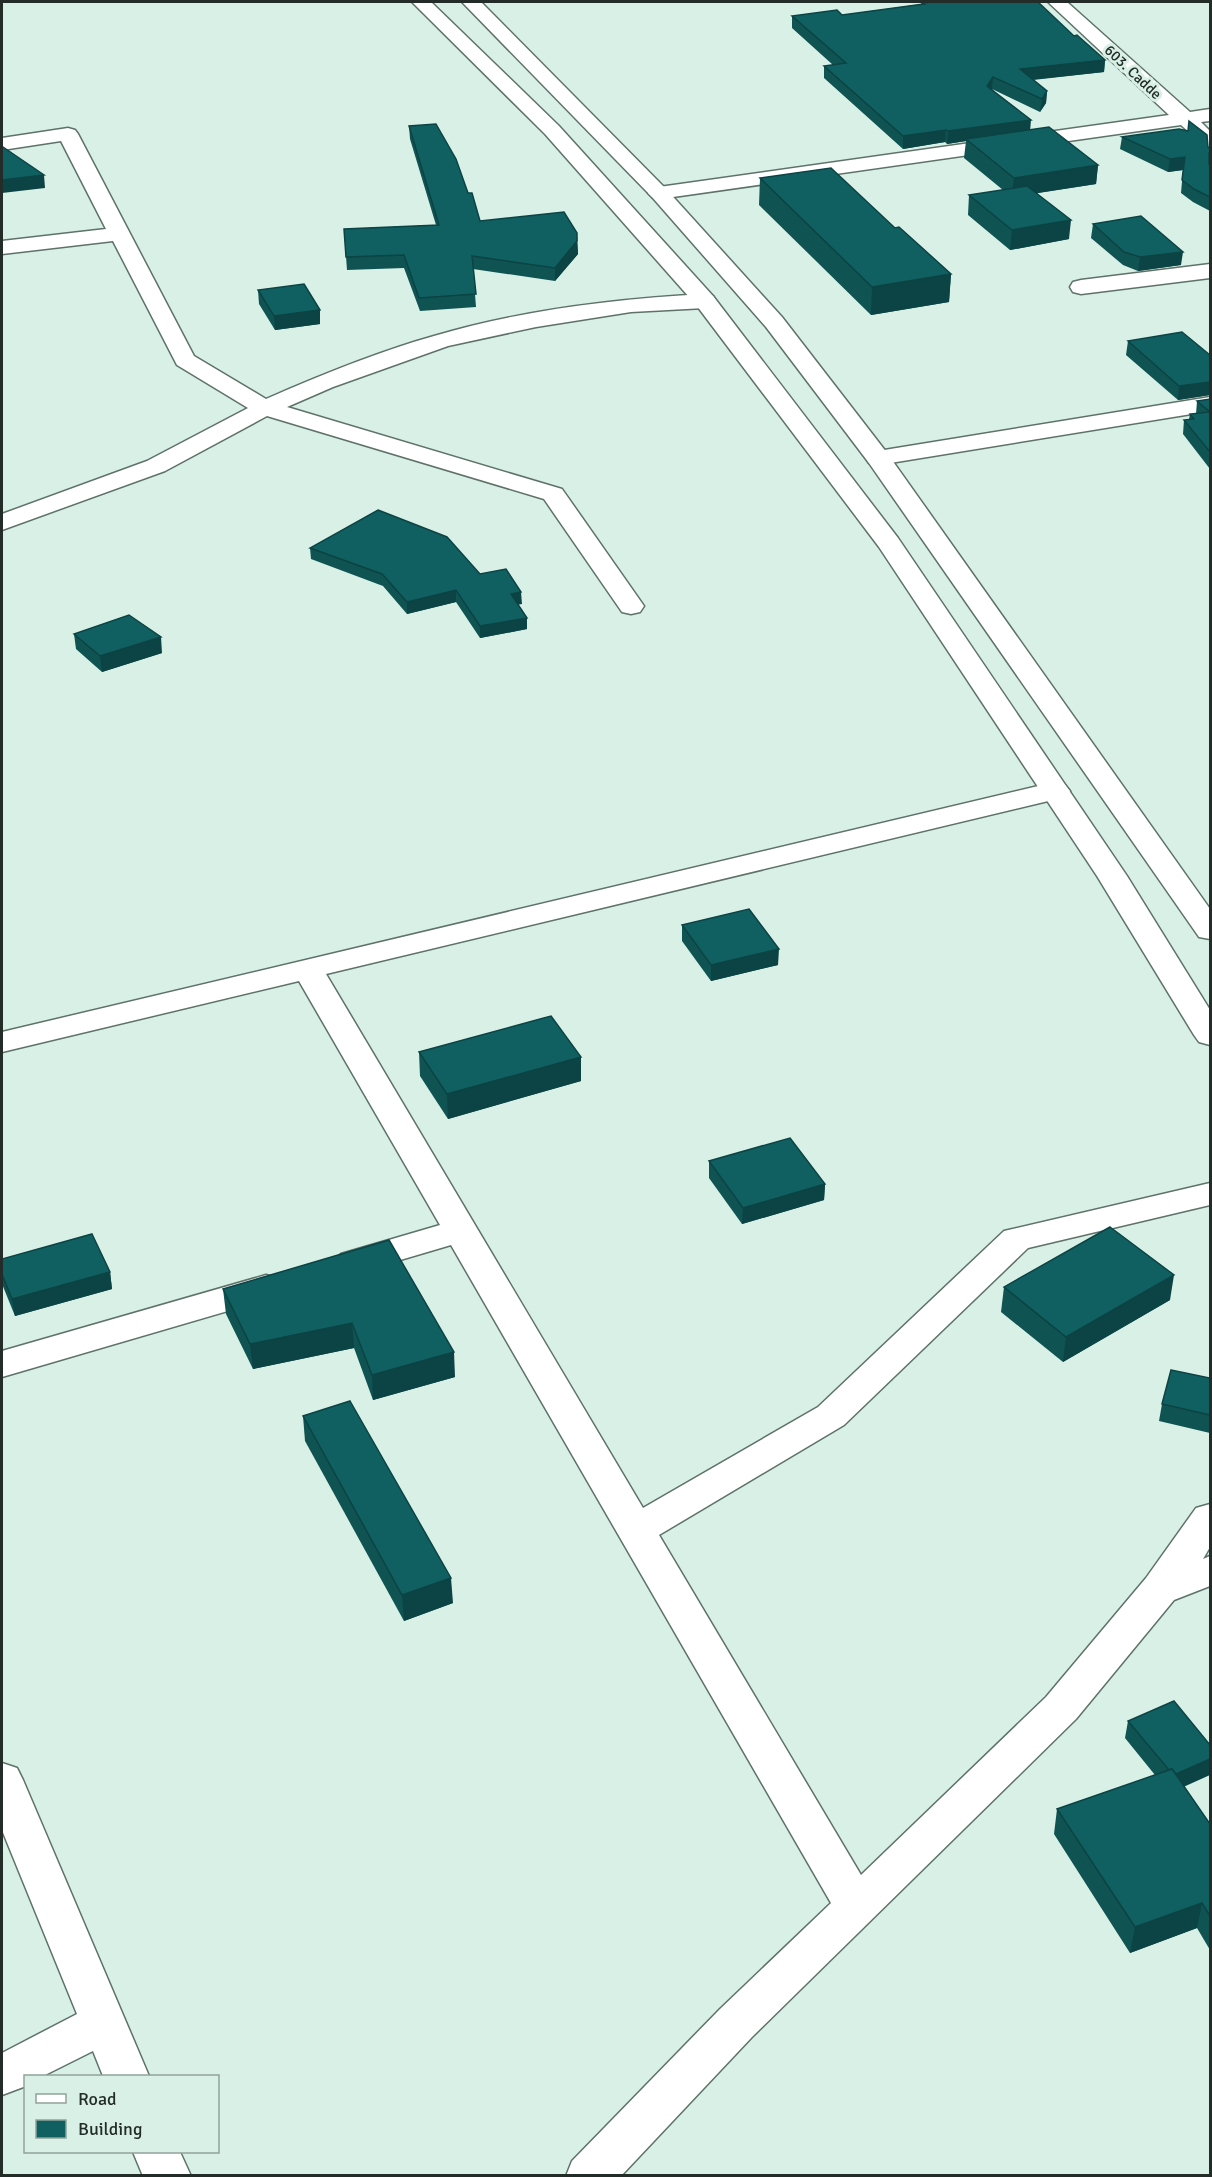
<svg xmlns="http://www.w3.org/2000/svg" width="1212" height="2177" font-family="Signika,sans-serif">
<rect width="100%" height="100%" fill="#d9f0e6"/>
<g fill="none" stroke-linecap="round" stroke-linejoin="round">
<defs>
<g id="minor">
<path d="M1048 2H1067L1190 112 1210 109V121L1201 122 1210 131V147L1203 145 1181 125 659 199 652 197 648 193 652 189 659 187 1169 115Z"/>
<path d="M68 128 75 130 78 134 194 356 266 399C321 375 377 352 434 336 521 310 614 299 705 294L713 296 716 301 713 306 705 308 631 312 536 327 448 346 333 387 287 407 562 489 644 606 640 612 631 614 622 612 544 499 267 416 165 471 2 530V514L147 461 248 408 177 365 113 241 2 254V241L106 229 61 141 2 150V138Z"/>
<path d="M1210 264V278L1081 294 1073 292 1070 287 1073 282 1081 280Z"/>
<path d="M1210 397V411L878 465 869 463 866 458 869 453 878 451Z"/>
<path d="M1055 782 1065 785 1070 791 1065 797 326 974 643 1508 818 1407 1004 1231 1210 1183V1205L1028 1248 844 1425 659 1535 861 1875 1046 1697 1146 1578 1196 1508 1210 1504V1547L1203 1559 1210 1556V1586L1174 1600 1076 1719 752 2037 621 2176H566L572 2161 720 2009 831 1903 451 1245 353 1274 341 1270 335 1262 341 1254 440 1225 299 981 2 1052V1032Z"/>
<path d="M266 1275 279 1278 284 1287 279 1296 2 1377V1351Z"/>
<path d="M2 1763 17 1768 23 1780 149 2076H103L93 2051 43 2076H26V2086L2 2095V2053L77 2014 2 1830Z"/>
<path d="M133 2152H180L191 2176H143Z"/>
</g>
<g id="major">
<path d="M412 2H431L559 126 713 296 898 538 1127 876 1210 1010V1045L1199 1042 1194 1035 1097 876 879 547 697 306 545 134Z"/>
<path d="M462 2H481L666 189 782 317 887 453 1210 909V939L1199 937 869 463 766 327 652 197Z"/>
</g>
</defs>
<use href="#minor" stroke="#5e7269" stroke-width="3"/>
<use href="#major" stroke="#5e7269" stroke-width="3"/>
<use href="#minor" fill="#fff" fill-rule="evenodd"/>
<use href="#major" fill="#fff" fill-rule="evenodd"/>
</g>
<g fill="#0f5353">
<path d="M922 3 1074 36 1105 60 1104 72 1033 80 1047 91 1046 103 1040 112 992 89 1030 130 1098 165 1096 184 1037 193 1069 239 1010 250 968 215 969 195 1003 190 964 158 966 141 947 144 945 142 903 149 824 78V66L833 65 792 28V16L842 15 922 4Z"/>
<path d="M409 126 468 193 480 221 577 233 578 254 555 281 473 269 476 307 420 311 404 268 347 270 344 229 436 225 410 139Z"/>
<path d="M1122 137 1208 147 1210 149V211L1193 202 1181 193 1183 170 1168 172 1120 149Z"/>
<path d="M760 178 895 228 951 274 949 302 871 315 759 205Z"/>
<path d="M1093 224 1181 265 1138 271 1123 265 1091 238Z"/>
<path d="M258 290 320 310V324L275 330 259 304Z"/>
<path d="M1128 341 1210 355V395L1178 400 1126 355Z"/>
<path d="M1210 399V469L1183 434 1184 420 1189 419 1190 414H1196L1197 401Z"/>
<path d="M310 548 480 574 522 604H518L527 618V629L480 638 456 602 407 614 383 586 311 559Z"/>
<path d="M74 634 162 653 102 672 76 649Z"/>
<path d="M682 925 778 965 711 981 682 941Z"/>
<path d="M419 1052 581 1057V1081L448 1119 420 1076Z"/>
<path d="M709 1161 825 1184 824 1200 742 1224 709 1178Z"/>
<path d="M389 1240 455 1377 373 1400 354 1348 253 1369 226 1314 223 1289Z"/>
<path d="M2 1259 110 1272 112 1289 15 1316 2 1284Z"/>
<path d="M1004 1287 1170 1300 1063 1362 1001 1312Z"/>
<path d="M1210 1378V1433L1159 1421 1162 1404Z"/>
<path d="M303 1416 453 1603 404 1621 305 1441Z"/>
<path d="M1128 1721 1184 1786 1210 1824V1950L1197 1928 1130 1953 1054 1834 1057 1809 1155 1775 1125 1738Z"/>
</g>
<g fill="#0c4344">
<path d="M1105 60 1104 72 1019 81 1020 69Z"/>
<path d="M993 77 992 89 987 86Z"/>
<path d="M1047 91 1046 103 1040 112 1042 99Z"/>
<path d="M1031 120 1030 132 966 139V141L947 144 948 131Z"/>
<path d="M946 130 945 142 903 149V136Z"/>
<path d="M1210 152V165L1207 166 1209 153Z"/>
<path d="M1185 157 1183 170 1168 172 1170 159Z"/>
<path d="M1098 165 1096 184 1012 197 1014 178Z"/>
<path d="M44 175 45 188 2 193V180Z"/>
<path d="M1071 220 1069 239 1010 250 1012 230Z"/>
<path d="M577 241 578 254 555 281V268Z"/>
<path d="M1183 252 1181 265 1138 271 1140 257Z"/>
<path d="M951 274 949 302 871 315 872 287Z"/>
<path d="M320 310V324L275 330 274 316Z"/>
<path d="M1210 382V395L1178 400 1179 386Z"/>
<path d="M456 590V602L407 614V602Z"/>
<path d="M521 592 522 604 511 606V594Z"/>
<path d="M527 618V629L480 638V626Z"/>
<path d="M161 637 162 653 102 672 100 656Z"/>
<path d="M779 949 778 965 711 981V965Z"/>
<path d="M581 1057V1081L448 1119 447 1094Z"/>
<path d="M825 1184 824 1200 742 1224 743 1208Z"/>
<path d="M110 1272 112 1289 15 1316 12 1299Z"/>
<path d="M1174 1275 1170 1300 1063 1362 1066 1337Z"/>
<path d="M352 1323 354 1348 253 1369 250 1344Z"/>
<path d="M454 1352 455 1377 373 1400 372 1375Z"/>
<path d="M451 1578 453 1603 404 1621 402 1595Z"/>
<path d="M1210 1759V1775L1170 1793 1173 1775Z"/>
<path d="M1202 1903 1197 1928 1130 1953 1135 1927Z"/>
</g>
<g fill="#116061" stroke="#0c4344" stroke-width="1.5">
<path d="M932 2H1038L1074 36 1077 35 1105 60 1020 69 1047 91 1042 99 993 77 987 86 1031 120 948 131 946 130 903 136 824 66 846 63 792 16 837 10 842 15 924 4 922 3Z"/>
<path d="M1189 121 1207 135 1208 147 1210 149V152L1209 153V164H1210V197L1194 189 1182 180 1185 157 1170 159 1122 137 1179 129 1188 131Z"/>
<path d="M436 124 456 159 468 193H472L480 221 564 212 577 233V241L555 268 472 256 476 294 419 298 404 255 346 257 344 229 439 225 409 126Z"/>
<path d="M1049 127 1098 165 1014 178 966 139Z"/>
<path d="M3 147 44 175 2 180V148Z"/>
<path d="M831 168 895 228 899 227 951 274 872 287 760 178Z"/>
<path d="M1027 186 1071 220 1012 230 969 195Z"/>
<path d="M1141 216 1183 252 1140 257 1124 252 1093 224Z"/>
<path d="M304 284 320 310 274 316 258 290Z"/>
<path d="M1182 332 1210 355V382L1179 386 1128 341Z"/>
<path d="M1210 399V452L1184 420 1194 419 1190 414 1210 412 1197 401Z"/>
<path d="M378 510 447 537 480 574 506 569 521 592 511 594 527 618 480 626 456 590 407 602 382 574 310 548Z"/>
<path d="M129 615 161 637 100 656 74 634Z"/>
<path d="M749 909 779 949 711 965 682 925Z"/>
<path d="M551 1016 581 1057 447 1094 419 1052Z"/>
<path d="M790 1138 825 1184 743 1208 709 1161Z"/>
<path d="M1110 1227 1174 1275 1066 1337 1004 1287Z"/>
<path d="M92 1234 110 1272 12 1299 2 1274V1259Z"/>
<path d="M389 1240 454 1352 372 1375 352 1323 250 1344 223 1289Z"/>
<path d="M1171 1370 1210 1378V1415L1162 1404Z"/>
<path d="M350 1401 451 1578 402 1595 303 1416Z"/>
<path d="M1174 1701 1210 1745V1759L1176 1774 1172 1769 1169 1770 1128 1721Z"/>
<path d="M1172 1769 1210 1824V1916L1202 1903 1135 1927 1057 1809Z"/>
</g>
<g text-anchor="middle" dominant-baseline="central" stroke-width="6" stroke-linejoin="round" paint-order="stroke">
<g font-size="15" fill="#232c28" stroke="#d9f0e6">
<text transform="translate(1133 72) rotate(43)">603. Cadde</text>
</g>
</g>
<rect width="1212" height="2177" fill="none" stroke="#232c28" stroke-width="6"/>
<rect x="24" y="2075" width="195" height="78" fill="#d9f0e6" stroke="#90a29a" stroke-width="1.5"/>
<rect x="36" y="2094" width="30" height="9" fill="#ffffff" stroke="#90a29a" stroke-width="1.5"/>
<text x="78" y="2105" font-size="18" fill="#232c28">Road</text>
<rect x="36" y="2120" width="30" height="18" fill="#116061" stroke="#90a29a" stroke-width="1.5"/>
<text x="78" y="2135" font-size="18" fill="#232c28">Building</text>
</svg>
